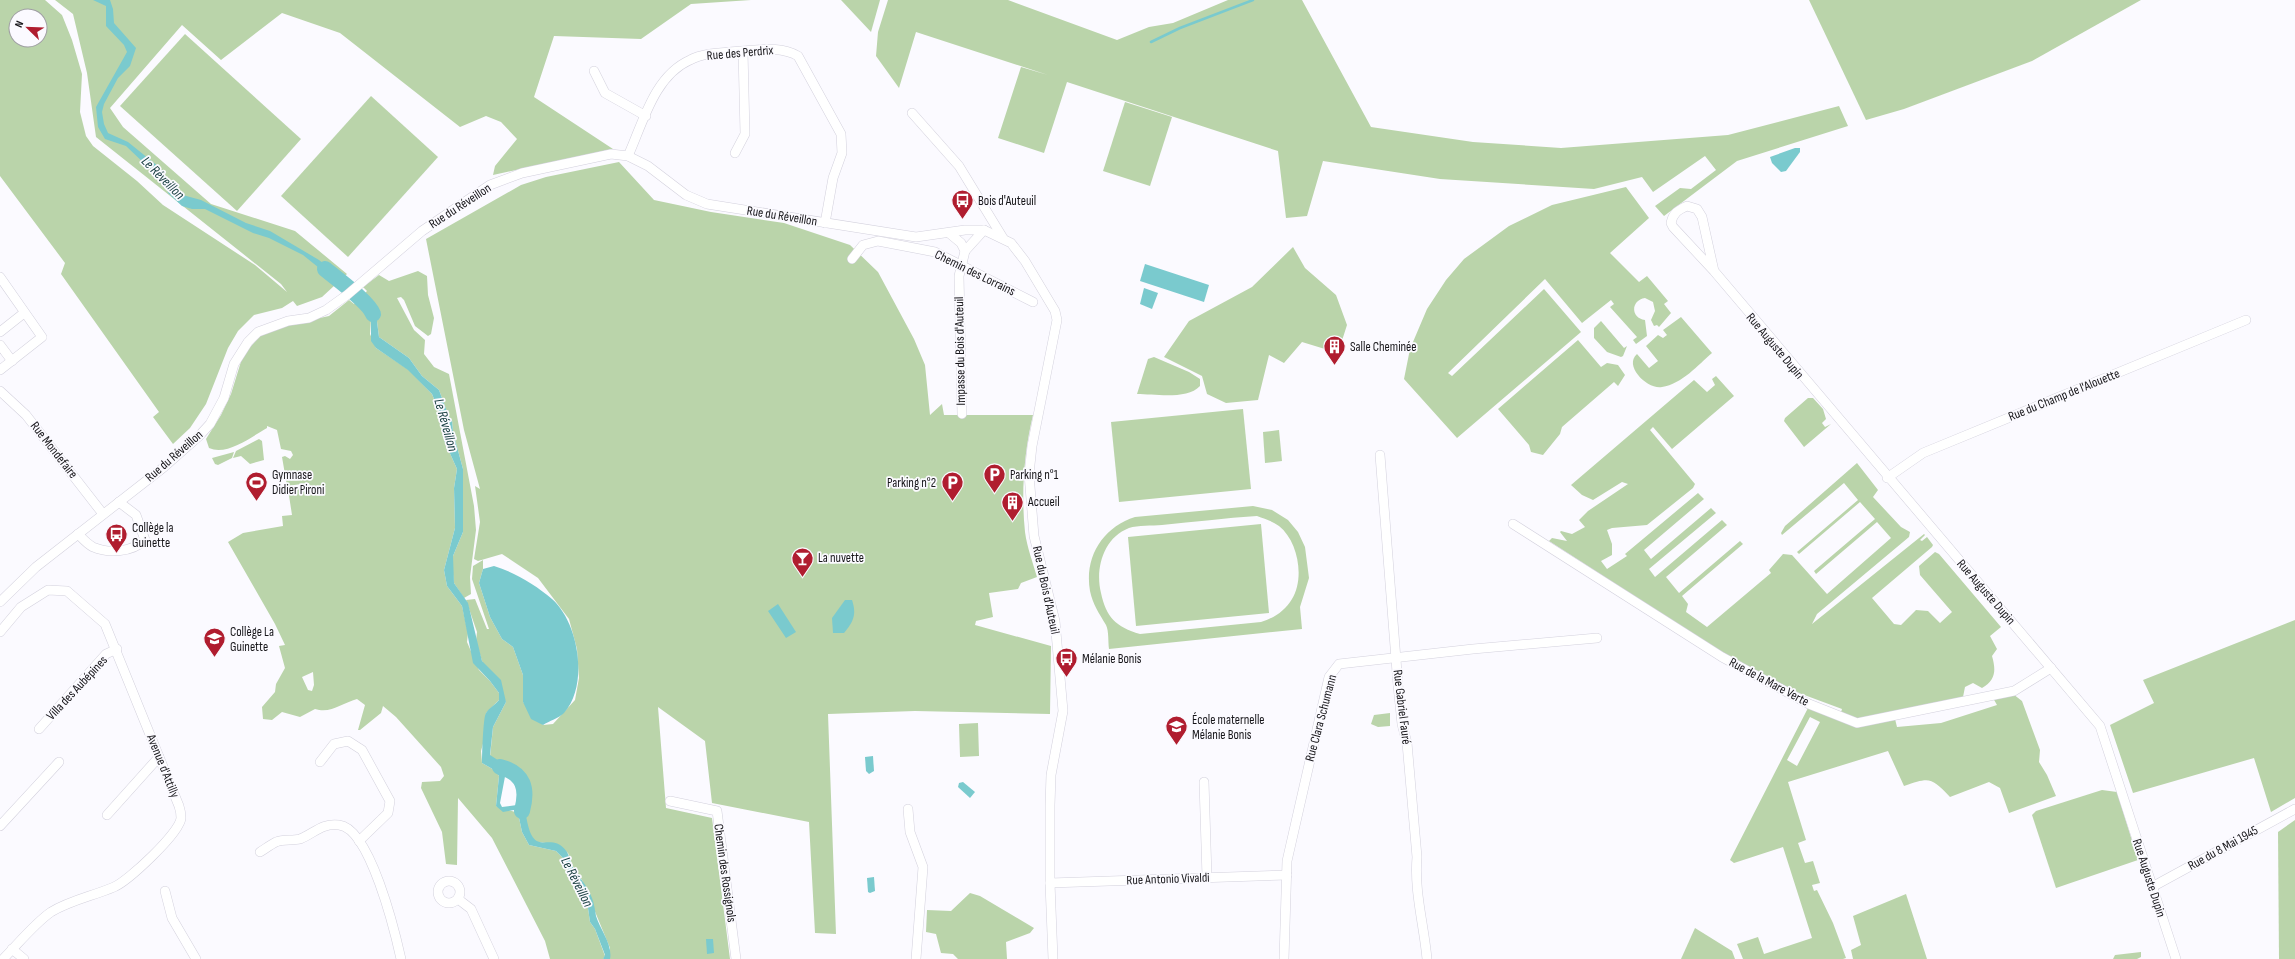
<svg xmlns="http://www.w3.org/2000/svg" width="2295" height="959" font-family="'Sofia Sans Condensed',sans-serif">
<rect width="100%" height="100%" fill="#fbfaff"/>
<g fill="#bad4aa" fill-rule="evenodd">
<path d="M0 0H45L62 15 72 40 82 74 80 112 86 136 93 146 137 181 163 205 255 265 287 292 281 284 96 137 87 73 73 14 55 0H751L691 4 641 39 554 36 534 97 613 149 493 175 495 166 517 139 501 122 486 116 460 127 340 33 282 13 221 60 182 25 110 108 123 127 211 204 295 231 347 274 322 297 297 306 293 301 282 308 254 315 238 331 228 348 206 404 190 428 173 444 153 417 159 412 61 274 65 263 0 176ZM16 16H40V40H16Z"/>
<path d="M841 0H880L871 32Z"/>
<path d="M888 0H1008L1117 40 1149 27 1173 23 1228 0H1302L1371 127 1473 142 1561 148 1728 135 1839 106 1848 126 1737 161 1664 216 1655 206 1680 188 1691 189 1716 170 1705 156 1653 192 1642 177 1594 189 1440 179 1323 161 1307 216 1286 218 1278 151 1067 82 1044 153 998 138 1021 67 1048 75 916 32 899 88 876 56 878 32Z"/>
<path d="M1809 0H2141L2032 61 1904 109 1866 120Z"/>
<path d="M185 34 301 139 237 211 120 106Z"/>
<path d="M371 96 438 157 348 257 281 196Z"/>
<path d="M1125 102 1172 117 1150 186 1103 171Z"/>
<path d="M619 162 654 200 711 212 784 223 850 245 878 272 914 339 925 365 930 415 942 404 944 415H1033C1024 452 1021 494 1025 532 1027 547 1033 563 1037 577L1021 583 1018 589 989 593 993 617 976 621 975 625 1051 646 1050 714 915 711 828 714 836 934 815 933 809 822 712 803 705 741 658 707 666 808 712 818 730 959H610V948L582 880 574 869 568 853 556 844 536 842C528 835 523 817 525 807 527 797 532 791 525 781 516 768 503 765 490 757L493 727 506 702 482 661 476 641 477 632 466 600 475 599 487 629H489L472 579 473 566 483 560V569L479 583 490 617 502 639 513 647 523 675V702L543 725 553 724 575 700 579 678 577 649 569 619 538 578 502 554 478 561 474 559 480 522 475 486 480 489 464 430 426 239 521 185 546 177Z"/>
<path d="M1626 187 1649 218 1610 253 1639 282 1647 276 1668 301 1664 304 1671 313 1659 327 1657 325 1654 326 1651 320 1655 311 1653 302 1645 298C1631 300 1630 318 1645 320L1647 336 1636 344 1633 340 1637 337 1610 307 1614 304 1611 300 1582 323 1545 279 1448 373 1452 376 1544 289 1581 332 1457 438 1404 379 1410 349 1427 309 1446 280 1464 259 1509 226 1552 205Z"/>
<path d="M1293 247 1305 268 1336 295 1347 325 1338 353 1302 342 1284 363 1269 355 1258 400 1226 403 1207 394 1202 376 1164 357 1189 321 1252 287Z"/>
<path d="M418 271 427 276 428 295 434 318 431 334 428 336 415 326 404 300 401 297 397 298 414 330 425 340 424 354 434 367 449 374 474 506 476 530 470 577 471 594 464 598 454 583 453 574V556L463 532V469L453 432 452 420 449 417 439 390 422 376 409 358 379 337 375 306 363 295 367 291 363 287 379 275 389 281Z"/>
<path d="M349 300 354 304 357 301 371 319 370 334 376 348 409 370 432 394 443 421 444 440 457 469 454 488 455 528 444 570 447 586 462 606 468 633 467 642 479 670 490 681 499 693V700L486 713 484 740 481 751 482 763 496 771 499 776 496 806 518 813 522 832 529 845 556 851 565 860 569 873 587 901 590 922 595 929 605 956 603 959H550L545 941 492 838 458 798 457 865 446 864 442 832 421 788 422 782 440 781 444 776 441 767 396 717 383 706 381 713 360 730H358L365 705 357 699C342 703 331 714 315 709L300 717 282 712 272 720 263 719 262 707 275 692 276 684 285 668 279 646 285 645 275 624 228 542 243 533 283 526 282 516 292 515 288 489 310 486 309 483 287 486 282 457 285 456 290 459 293 455 291 451 281 449 277 430 267 426V428C251 437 227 456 209 448L206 439 221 415 231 394 243 355 260 336 288 325 329 316ZM313 672 314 685 312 691 308 690 302 677Z"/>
<path d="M1681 317 1712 353C1698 365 1682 384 1662 387 1648 390 1623 366 1637 354L1649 368 1658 361 1646 346 1658 335 1663 338 1667 335 1663 330Z"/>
<path d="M1601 321 1624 348 1627 346 1623 356 1621 357 1607 352 1594 338V328Z"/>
<path d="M1578 340 1601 367 1607 363 1618 365 1625 375 1618 386 1614 382 1562 427 1560 434 1543 455 1531 452 1529 445 1498 409Z"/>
<path d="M1154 357 1189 372 1200 379V386C1187 400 1155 394 1137 394L1148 359Z"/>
<path d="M1716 376 1734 396 1672 449 1653 427 1650 430 1695 484 1693 488 1647 525 1612 528 1607 530 1612 544V555L1601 561 1607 569 1627 556 1625 554 1698 493 1704 499 1644 550 1651 559 1711 508 1716 513 1649 569 1655 577 1722 520 1727 525 1666 577 1679 593 1740 541 1743 544 1682 596 1688 604 1686 612 1707 627 1771 573 1769 570 1783 554 1792 555 1827 594 1891 538 1877 522 1816 574 1814 571 1875 519 1860 502 1799 554 1797 552 1858 500 1844 483 1782 535 1781 533 1785 526 1857 463 1878 490 1873 497 1901 527 1910 532 1909 537 1817 614 1812 624 1924 534 1925 535 1920 540 1922 541 1927 537 1933 545 1932 547 1872 598 1894 624 1901 625 1916 610 1928 611 1940 623 1952 612 1920 575 1919 566 1935 552 1939 554 2001 627 1990 636 1997 649 1992 656C1996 670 1996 680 1982 688L1973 683 1965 687 1963 697 1949 702 1932 703 1923 713 1895 719 1897 727 1941 723 1997 705 1993 698 2013 694 2022 701 2040 750 2039 762 2047 775 2056 796 2009 813 2000 788 1989 782 1950 797C1931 777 1930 777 1904 786L1888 751 1788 782 1806 840 1798 843 1805 863 1813 861 1820 883 1812 885 1814 891 1817 890 1833 923 1846 958 1843 959H1743L1737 944 1758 937 1764 954 1812 938 1783 847 1734 863 1730 860 1808 708 1839 719 1842 709 1799 693 1727 656 1549 541 1552 538 1567 541 1560 532 1561 531 1572 534 1585 527 1579 520 1588 511 1628 484 1622 482 1593 500 1582 495 1571 485 1694 380 1707 392 1715 385 1712 379ZM1810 717 1820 722 1797 766 1787 760Z"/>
<path d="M1808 398H1813L1823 409 1826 419 1822 423 1825 427 1831 424 1804 447 1784 421 1785 418Z"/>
<path d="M1243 409 1251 489 1119 502 1111 422Z"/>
<path d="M1279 430 1282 461 1265 463 1263 432Z"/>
<path d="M259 439 262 441 264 460 250 464 241 456 233 458 236 451Z"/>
<path d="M234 452 232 458 218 465 215 464 212 458Z"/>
<path d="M1253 506 1272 510 1288 520 1298 532 1305 547 1309 578 1300 607 1302 629 1109 649C1108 642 1109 631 1106 625 1099 613 1093 605 1090 591 1084 557 1103 527 1135 517ZM1257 516C1265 519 1272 521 1279 526 1298 541 1305 578 1292 599 1285 611 1274 618 1261 622L1140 634C1116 627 1106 617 1101 593 1095 569 1103 538 1129 528 1138 525 1152 526 1162 525 1194 522 1225 518 1257 516Z"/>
<path d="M1261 524 1269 613 1136 626 1128 537Z"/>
<path d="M2295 620V798L2271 812 2254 758 2133 793 2110 725 2154 703 2143 680Z"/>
<path d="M1390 713V726L1378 727 1371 724 1374 715Z"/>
<path d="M978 723 979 756 960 757 959 724Z"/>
<path d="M2102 790 2117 792 2138 860 2056 888 2032 815 2036 811Z"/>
<path d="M2295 820V959H2279L2278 832Z"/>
<path d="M970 893 980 896 1034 928 1030 933 1006 942 1007 959H958L953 954 941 953 936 934 926 932 927 910 951 911Z"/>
<path d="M1906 894 1927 959H1853L1851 950 1861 945 1853 916Z"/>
<path d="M1695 928 1732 951 1735 959H1681Z"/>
<path d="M2141 952V957L2137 959H2113L2115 955Z"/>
</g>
<g fill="#7acace">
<path d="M93 0H110L113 9 114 23 136 48 130 66 118 78 104 104 102 112 104 124 108 133 128 142 159 167 179 194 201 200 246 223 270 231 319 260 344 280 338 286 334 280 303 255 269 238 253 233 205 209H192L182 206 168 193 165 183 159 174 147 166 126 146 105 139 98 127 96 107 127 52 124 45 106 26V6Z"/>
<path d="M1795 148H1800V152L1786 171 1781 172 1772 163 1770 157Z"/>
<path d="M1145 264 1209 285 1204 302 1140 281Z"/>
<path d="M1144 288 1158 293 1152 309 1140 304Z"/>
<path d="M363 295 375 306 379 337 409 358 422 376 439 390 449 417 452 420 453 432 463 469V532L453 556 454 583 468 603 482 661 501 680 506 702 493 727 490 755 507 766 500 803 502 807 517 805 525 808C532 866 549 827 567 852 570 857 570 864 574 869 580 878 588 887 592 898 594 903 595 910 596 916 600 929 613 945 610 959H603L605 955 595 929 590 922 587 901 569 873 565 860 556 851 529 845 522 832 518 813 514 810 503 812 496 806 499 776 496 771 482 763C482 757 483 717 486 713 489 708 495 705 499 700V693L490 681 473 663 462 606 447 586 444 570 455 528 454 488 457 469 444 440 443 421 432 394 408 370 376 348 371 341V319L357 301Z"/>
<path d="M494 566C514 572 536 585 552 599 579 623 589 685 564 713 559 718 549 721 543 725L531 719 523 702V675L513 647 502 639 490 617 479 583 483 569Z"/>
<path d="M845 600H852C857 615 853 622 844 633H833L832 618Z"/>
<path d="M778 604 796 632 786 638 768 611Z"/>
<path d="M873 756 874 771 869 774 866 771 865 757Z"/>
<path d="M963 782 975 792 970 798 958 787 959 783Z"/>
<path d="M874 877 875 891 870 893 868 892 867 878Z"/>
<path d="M706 939H713L714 953 707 954Z"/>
</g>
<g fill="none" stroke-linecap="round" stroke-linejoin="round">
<path stroke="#7acace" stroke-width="2.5" d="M1151 42 1180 28 1253 0"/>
<g stroke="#7acace" stroke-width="16">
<path d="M325 269C336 278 369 302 373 314"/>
<path d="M500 767C524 773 528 789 522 811"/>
</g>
<defs>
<g id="minor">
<path d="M594 71 605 93 646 116"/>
<path d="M912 113 959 166 1003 238"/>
<path d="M735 153 745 134 743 51"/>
<path d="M628 156C643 123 654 76 690 60 705 52 724 53 741 51 761 50 780 46 798 56L841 134 842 153 833 178 825 223"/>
<path d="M949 233 961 243 965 251 959 276 962 414"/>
<path d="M965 251 984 230"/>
<path d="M852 259 863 245 878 241 935 252 1033 302"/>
<path d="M1714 271 1702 217 1697 209 1687 206C1678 210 1673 213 1671 223L1673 227 1714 271 2100 726 2176 959"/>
<path d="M0 277 42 337 0 370"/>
<path d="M0 332 24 313"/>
<path d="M0 345 12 361"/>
<path d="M0 391 26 415 103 514"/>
<path d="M1380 455 1398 685 1402 724 1407 743 1417 857C1414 892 1424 925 1427 959"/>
<path d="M1887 478 1923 453 2246 320"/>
<path d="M1513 524 1722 657 1809 704 1857 723 2014 691 2051 668"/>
<path d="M78 534C82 538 87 544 93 547 109 554 132 552 145 540L136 515 119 502"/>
<path d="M0 602 36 567 164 467 199 436 210 424 224 398 234 364 248 342 258 332 288 321 309 318 326 310 347 295 422 231 490 185 522 173 611 154 628 156 648 166 686 195 707 204 916 237 965 230H984L1011 243 1025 261 1055 311 1057 320 1032 446 1029 474 1034 536 1055 621 1063 711 1051 775 1050 805V883L1053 959"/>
<path d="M0 632 21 607 48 590 67 591 105 624 179 806C180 809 181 814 181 818 180 833 128 881 114 887 93 896 71 900 51 912 35 923 17 945 3 959"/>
<path d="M39 729 106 654 117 649"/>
<path d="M320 762 334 744 348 741 362 750 390 801 388 813 359 841"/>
<path d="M1204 782 1207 877"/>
<path d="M670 801 717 811 736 959"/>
<path d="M908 809 910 832 923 867 916 959"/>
<path d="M107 815 159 757"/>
<path d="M0 826 59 762"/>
<path d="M260 852C265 849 270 845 276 842 283 839 292 841 300 839 315 833 321 823 339 825 370 828 395 932 401 959"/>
<circle cx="449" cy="892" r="11"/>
<path d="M1050 883 1287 875"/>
<path d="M2152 887 2295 809"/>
<path d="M165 891 172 918 196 959"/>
<path d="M458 899 471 909 494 959"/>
<path d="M12 949 24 959"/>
<path d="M1284 959 1287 861 1329 677 1339 664 1473 649 1597 638"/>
</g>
</defs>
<use href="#minor" stroke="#d3d1dd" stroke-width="10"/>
<use href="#minor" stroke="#fff" stroke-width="9"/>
</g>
<defs>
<symbol id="bus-pin" viewBox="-11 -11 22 30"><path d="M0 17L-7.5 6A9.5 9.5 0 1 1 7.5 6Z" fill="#b01d2f" stroke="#fbfaff"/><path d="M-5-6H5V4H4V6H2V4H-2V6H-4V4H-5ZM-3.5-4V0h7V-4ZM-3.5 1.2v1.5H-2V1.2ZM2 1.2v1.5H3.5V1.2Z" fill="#fff"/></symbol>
<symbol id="building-pin" viewBox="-11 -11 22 30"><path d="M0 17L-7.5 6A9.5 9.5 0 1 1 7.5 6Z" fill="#b01d2f" stroke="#fbfaff"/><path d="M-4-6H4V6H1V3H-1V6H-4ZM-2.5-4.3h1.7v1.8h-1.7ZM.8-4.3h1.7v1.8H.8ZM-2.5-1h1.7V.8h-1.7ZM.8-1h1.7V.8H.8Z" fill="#fff"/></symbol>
<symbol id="parking-pin" viewBox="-11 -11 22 30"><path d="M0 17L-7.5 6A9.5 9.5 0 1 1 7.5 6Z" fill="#b01d2f" stroke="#fbfaff"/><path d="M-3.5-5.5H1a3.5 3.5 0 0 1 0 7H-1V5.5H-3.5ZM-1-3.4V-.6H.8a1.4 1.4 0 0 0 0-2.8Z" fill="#fff"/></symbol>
<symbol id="stadium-pin" viewBox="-11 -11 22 30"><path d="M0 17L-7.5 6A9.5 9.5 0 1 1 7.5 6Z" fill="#b01d2f" stroke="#fbfaff"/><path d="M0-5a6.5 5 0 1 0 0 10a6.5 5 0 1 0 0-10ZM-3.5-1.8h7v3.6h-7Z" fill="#fff"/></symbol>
<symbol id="bar-pin" viewBox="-11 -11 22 30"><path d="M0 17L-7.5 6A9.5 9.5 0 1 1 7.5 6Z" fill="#b01d2f" stroke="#fbfaff"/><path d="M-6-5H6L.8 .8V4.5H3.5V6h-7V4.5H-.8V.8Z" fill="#fff"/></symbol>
<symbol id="school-pin" viewBox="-11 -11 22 30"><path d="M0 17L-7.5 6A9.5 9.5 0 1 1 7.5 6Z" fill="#b01d2f" stroke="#fbfaff"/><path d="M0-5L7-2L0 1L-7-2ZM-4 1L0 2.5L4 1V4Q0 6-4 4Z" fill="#fff"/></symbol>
</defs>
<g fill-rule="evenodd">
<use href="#bus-pin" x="950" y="188" width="25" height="34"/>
<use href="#building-pin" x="1322" y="334" width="25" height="34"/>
<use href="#parking-pin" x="982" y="462" width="25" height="34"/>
<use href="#stadium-pin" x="244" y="470" width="25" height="34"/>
<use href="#parking-pin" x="940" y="470" width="25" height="34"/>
<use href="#building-pin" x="1000" y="490" width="25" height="34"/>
<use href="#bus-pin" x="104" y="522" width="25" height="34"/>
<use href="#bar-pin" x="790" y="546" width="25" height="34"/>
<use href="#school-pin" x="202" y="626" width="25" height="34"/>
<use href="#bus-pin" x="1054" y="646" width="25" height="34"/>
<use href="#school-pin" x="1164" y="714" width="25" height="34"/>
</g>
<g text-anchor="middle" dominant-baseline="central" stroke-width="3.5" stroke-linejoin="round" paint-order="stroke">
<g font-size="13" fill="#161519" stroke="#fbfaff">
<text transform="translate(740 53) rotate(-5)">Rue des Perdrix</text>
<text transform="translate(460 206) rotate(-33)">Rue du Réveillon</text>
<text transform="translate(782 216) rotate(9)">Rue du Réveillon</text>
<text transform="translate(975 273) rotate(26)">Chemin des Lorrains</text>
<text transform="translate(1775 346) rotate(50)">Rue Auguste Dupin</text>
<text transform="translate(960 351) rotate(-91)">Impasse du Bois d'Auteuil</text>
<text transform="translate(2064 395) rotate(-22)">Rue du Champ de l'Alouette</text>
<text transform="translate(54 450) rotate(52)">Rue Mondefaire</text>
<text transform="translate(174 456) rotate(-41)">Rue du Réveillon</text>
<text transform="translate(1046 590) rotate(78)">Rue du Bois d'Auteuil</text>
<text transform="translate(1986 592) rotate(49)">Rue Auguste Dupin</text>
<text transform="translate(1769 682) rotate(28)">Rue de la Mare Verte</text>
<text transform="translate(77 688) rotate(-47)">Villa des Aubépines</text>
<text transform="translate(1402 707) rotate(83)">Rue Gabriel Fauré</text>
<text transform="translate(1321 718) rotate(-75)">Rue Clara Schumann</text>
<text transform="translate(163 766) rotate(68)">Avenue d'Attilly</text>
<text transform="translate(2223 848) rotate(-29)">Rue du 8 Mai 1945</text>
<text transform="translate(725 873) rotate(82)">Chemin des Rossignols</text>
<text transform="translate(2149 878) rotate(72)">Rue Auguste Dupin</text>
<text transform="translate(1168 879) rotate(-2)">Rue Antonio Vivaldi</text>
</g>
<g font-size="13" fill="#161519" stroke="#fbfaff" text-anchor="start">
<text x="978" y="201">Bois d'Auteuil</text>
<text x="1350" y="347">Salle Cheminée</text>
<text x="272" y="475">Gymnase<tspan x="272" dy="15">Didier Pironi</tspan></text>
<text x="1010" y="475">Parking n°1</text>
<text x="936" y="483" text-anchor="end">Parking n°2</text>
<text x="1028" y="502">Accueil</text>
<text x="132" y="528">Collège la<tspan x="132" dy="15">Guinette</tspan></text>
<text x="818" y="558">La nuvette</text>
<text x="230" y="632">Collège La<tspan x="230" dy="15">Guinette</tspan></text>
<text x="1082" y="659">Mélanie Bonis</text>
<text x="1192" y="720">École maternelle<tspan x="1192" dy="15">Mélanie Bonis</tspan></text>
</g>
<g font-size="14" font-style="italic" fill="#133a3c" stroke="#fbfaff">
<text transform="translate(163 178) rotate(45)">Le Réveillon</text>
<text transform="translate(446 425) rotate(74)">Le Réveillon</text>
<text transform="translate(577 882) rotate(63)">Le Réveillon</text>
</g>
</g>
<g transform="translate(28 28) rotate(293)"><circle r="19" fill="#fbfaff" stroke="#9f9ea3"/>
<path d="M0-3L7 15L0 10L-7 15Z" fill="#b01d2f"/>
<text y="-6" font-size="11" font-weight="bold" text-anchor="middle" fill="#161519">N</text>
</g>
</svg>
